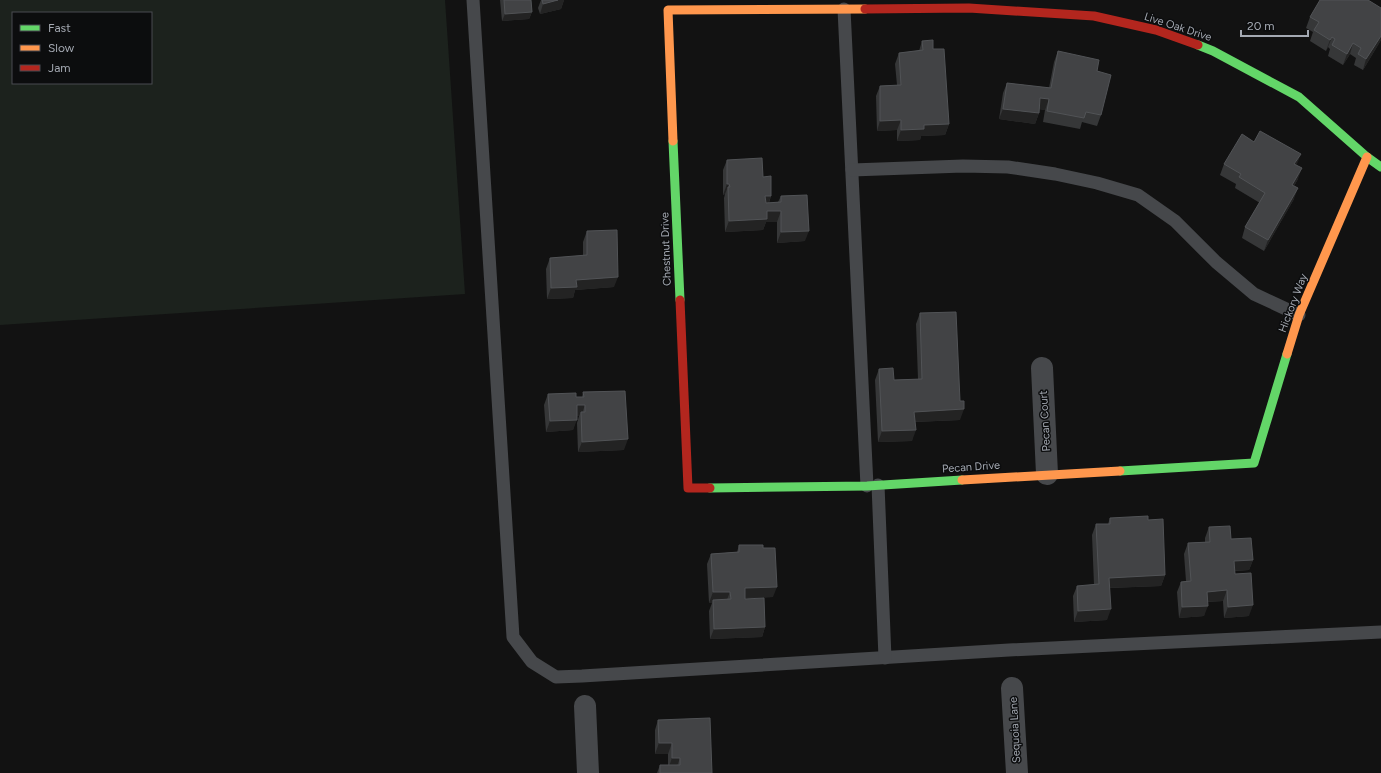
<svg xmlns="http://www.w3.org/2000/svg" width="1381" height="773" font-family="Figtree,sans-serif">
<rect width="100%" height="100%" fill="#121212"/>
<path fill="#1c221d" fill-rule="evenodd" d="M0 0H445L465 294 0 325ZM13 13H151V83H13Z"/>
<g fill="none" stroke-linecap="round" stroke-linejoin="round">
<g stroke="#46484b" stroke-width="13">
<path d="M473 0 513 637 532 662 556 677 582 676 1009 650 1381 632"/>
<path d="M844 9 867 486"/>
<path d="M852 170 963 166 1008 167 1055 174 1097 183 1138 195 1175 221 1216 262 1254 294 1299 315"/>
<path d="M878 485 885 658"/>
</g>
<g stroke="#46484b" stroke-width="22">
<path d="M1042 368 1047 474"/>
<path d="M1012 688 1017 773"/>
<path d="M585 706 588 773"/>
</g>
<g stroke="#63d668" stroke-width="9">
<path d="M1198 45 1213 51 1299 97 1367 157 1381 167"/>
<path d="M673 141 680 300"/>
<path d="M1120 471 1254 463 1287 354"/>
<path d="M710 488 867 486 962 480"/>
</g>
<g stroke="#ff974d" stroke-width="9">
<path d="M673 141 668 10 865 9"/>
<path d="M1287 354 1299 315 1367 157"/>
<path d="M962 480 1120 471"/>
</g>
<g stroke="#b3261e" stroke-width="9">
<path d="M865 9 969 8 1094 16 1156 30 1198 45"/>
<path d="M680 300 688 488H710"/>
</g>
</g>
<g fill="#363738">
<path d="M500 0H531L532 12 529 19 502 21Z"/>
<path d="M541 0H564L561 9 540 14 538 8Z"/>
<path d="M1381 8V40L1363 70 1354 65 1356 58 1350 54 1343 65 1328 56 1330 49 1328 47 1326 51 1310 41 1313 32 1306 28 1310 17Z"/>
<path d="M922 41 933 49 949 124 945 135 921 136 920 140 897 141V130L877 131 876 96 880 86 897 85 895 64 899 53 919 51Z"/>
<path d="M1058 51 1097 71 1101 115 1097 126 1082 122 1080 129 1043 122 1045 110 1039 109V113L1035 124 999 119 1003 93 1007 83 1049 88 1054 62Z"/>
<path d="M1254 142 1296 165 1298 179 1294 186V199L1264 251 1242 238 1245 227 1260 203 1235 188 1236 184 1220 175 1224 164Z"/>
<path d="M727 160 763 177 771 196 769 203 778 202 781 196 805 241 777 243V222H766L763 230 725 232 724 198 725 194 723 195V170Z"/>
<path d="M587 231 614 287 575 290 573 298 547 299 546 269 550 258 583 256V242Z"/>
<path d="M920 313 960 420 915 422 912 441 878 442 875 380 879 369 894 380 918 379 916 324Z"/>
<path d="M583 392 624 450 578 452 577 423 579 416H577L573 430 546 432 544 405 548 394 576 397H582Z"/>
<path d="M1110 518 1148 520 1165 575 1161 586 1110 588 1107 620 1074 622 1073 596 1077 586 1094 585 1092 535 1096 524H1108Z"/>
<path d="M1209 527 1231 539 1253 560 1249 570 1235 571V574L1249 616 1224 618 1223 601 1207 602 1204 616 1179 618 1177 592 1181 582 1186 581 1184 554 1188 543 1205 542V538Z"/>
<path d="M739 545 763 548 773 597 745 598 765 627 762 637 710 639 709 611 712 603H709L707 564 711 554 737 552Z"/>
<path d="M658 720 712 773H657L660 765H668V754H655V730Z"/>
</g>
<g fill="#232323">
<path d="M558 0H564L561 9 540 14 543 4Z"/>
<path d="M532 12 529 19 502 21 505 14Z"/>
<path d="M1381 36V40L1363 70 1366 59Z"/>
<path d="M1332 37 1328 47 1326 51 1330 40Z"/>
<path d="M1353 43 1350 54 1343 65 1347 54Z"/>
<path d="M1040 98 1049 99 1045 110 1037 109Z"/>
<path d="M1003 109 1039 113 1035 124 999 119Z"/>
<path d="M901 120 897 130 877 131 880 121Z"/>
<path d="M949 124 945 135 921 136 920 140 897 141 901 130 924 125Z"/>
<path d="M1301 154 1297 164 1291 175 1294 164Z"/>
<path d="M1302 168 1298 179 1288 196 1292 185Z"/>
<path d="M727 184H729L725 194 723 195Z"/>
<path d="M1298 188 1294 199 1264 251 1268 240Z"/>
<path d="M765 196H771L767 207H762Z"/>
<path d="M767 211H781L777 222H766L763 230 725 232 729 221Z"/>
<path d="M809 231 805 241 777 243 781 232Z"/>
<path d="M618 277 614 287 575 290 573 298 547 299 551 288 576 280Z"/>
<path d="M577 405H585L581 416V412L579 416H573Z"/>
<path d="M964 409 960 420 911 422 914 412Z"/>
<path d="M577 420 573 430 546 432 550 421Z"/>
<path d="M916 430 912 441 878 442 882 431Z"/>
<path d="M628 439 624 450 578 452 582 442Z"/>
<path d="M1253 560 1249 570 1230 571 1234 561Z"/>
<path d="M1165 575 1161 586 1105 588 1109 578Z"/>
<path d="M777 587 773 597 741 598 745 588Z"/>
<path d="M1227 590 1223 601 1203 602 1207 592Z"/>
<path d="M713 592H730L726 602 713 600 712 603H709Z"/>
<path d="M1253 605 1249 616 1224 618 1228 607Z"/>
<path d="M1208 606 1204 616 1179 618 1182 607Z"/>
<path d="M1111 609 1107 620 1074 622 1078 611Z"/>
<path d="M765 627 762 637 710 639 714 629Z"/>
<path d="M659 743H672L668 754H655Z"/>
<path d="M672 758H680L676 769H668Z"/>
</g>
<g fill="#424345" stroke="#515356">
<path d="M504 0H531L532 12 505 14Z"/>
<path d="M542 0H558L543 4Z"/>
<path d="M1320 0H1368L1381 8V36L1366 59 1358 54 1361 48 1353 43 1347 54 1332 45 1335 39 1332 37 1330 40 1314 30 1319 22 1310 17Z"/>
<path d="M933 40V49H944L949 124 924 125V129L901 130V120L880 121V86L901 85 899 53 923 50 922 41Z"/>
<path d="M1058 51 1099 60 1097 71 1111 75 1101 115 1086 112 1084 118 1047 111 1049 99 1040 98 1039 113 1003 109 1007 83 1051 88Z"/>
<path d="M1260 131 1301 154 1294 164 1302 168 1292 185 1298 188 1268 240 1245 227 1265 193 1239 177 1241 174 1224 164 1242 134 1254 142Z"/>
<path d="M762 158 763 177 771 176V196H765L766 203 781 202V196L807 195 809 231 781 232V211H767V219L729 221 728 187H730L729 184H727V160Z"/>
<path d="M617 230 618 277 576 280 577 287 551 288 550 258 587 255V231Z"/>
<path d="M956 312 960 401H964V409L914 412 916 430 882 431 879 369 893 368 894 380 922 379 920 313Z"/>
<path d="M625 391 628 439 582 442 581 412H585V405H577V420L550 421 548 394 576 393V397H584L583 392Z"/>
<path d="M1148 516V520L1163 519 1165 575 1109 578 1111 609 1078 611 1077 586 1099 584 1096 524H1110V518Z"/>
<path d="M1230 526 1231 539 1251 538 1253 560 1234 561 1235 574 1251 573 1253 605 1228 607 1227 590 1207 592 1208 606 1182 607 1181 582 1191 581 1188 543 1210 542 1209 527Z"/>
<path d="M739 545H763V548H775L777 587 745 588V599L764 598 765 627 714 629 713 600 731 599 730 592H713L711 554 739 552Z"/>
<path d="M710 718 712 773H660V765H680V758H672V743H659L658 720Z"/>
</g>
<g text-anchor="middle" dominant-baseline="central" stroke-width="3" stroke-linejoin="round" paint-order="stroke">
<g font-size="11" fill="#a4a9b2" stroke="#0c0d0e">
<text transform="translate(1178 27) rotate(18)">Live Oak Drive</text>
<text transform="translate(666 249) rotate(-92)">Chestnut Drive</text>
<text transform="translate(1293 303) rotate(-69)">Hickory Way</text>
<text transform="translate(1045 421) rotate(-93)">Pecan Court</text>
<text transform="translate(971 467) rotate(-4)">Pecan Drive</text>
<text transform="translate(1015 730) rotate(-93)">Sequoia Lane</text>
</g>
</g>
<rect x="12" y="12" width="140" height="72" fill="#0c0d0e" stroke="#494b50"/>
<rect x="20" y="25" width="20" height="6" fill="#63d668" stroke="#494b50"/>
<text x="48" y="32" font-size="12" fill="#a4a9b2">Fast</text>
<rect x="20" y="45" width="20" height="6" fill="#ff974d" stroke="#494b50"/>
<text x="48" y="52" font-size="12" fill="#a4a9b2">Slow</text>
<rect x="20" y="65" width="20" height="6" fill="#b3261e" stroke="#494b50"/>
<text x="48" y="72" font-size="12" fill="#a4a9b2">Jam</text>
<path d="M1241 30v6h67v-6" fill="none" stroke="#a4a9b2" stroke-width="2"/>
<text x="1247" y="30" font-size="12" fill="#a4a9b2" stroke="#0c0d0e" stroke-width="3" paint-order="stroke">20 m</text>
</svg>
